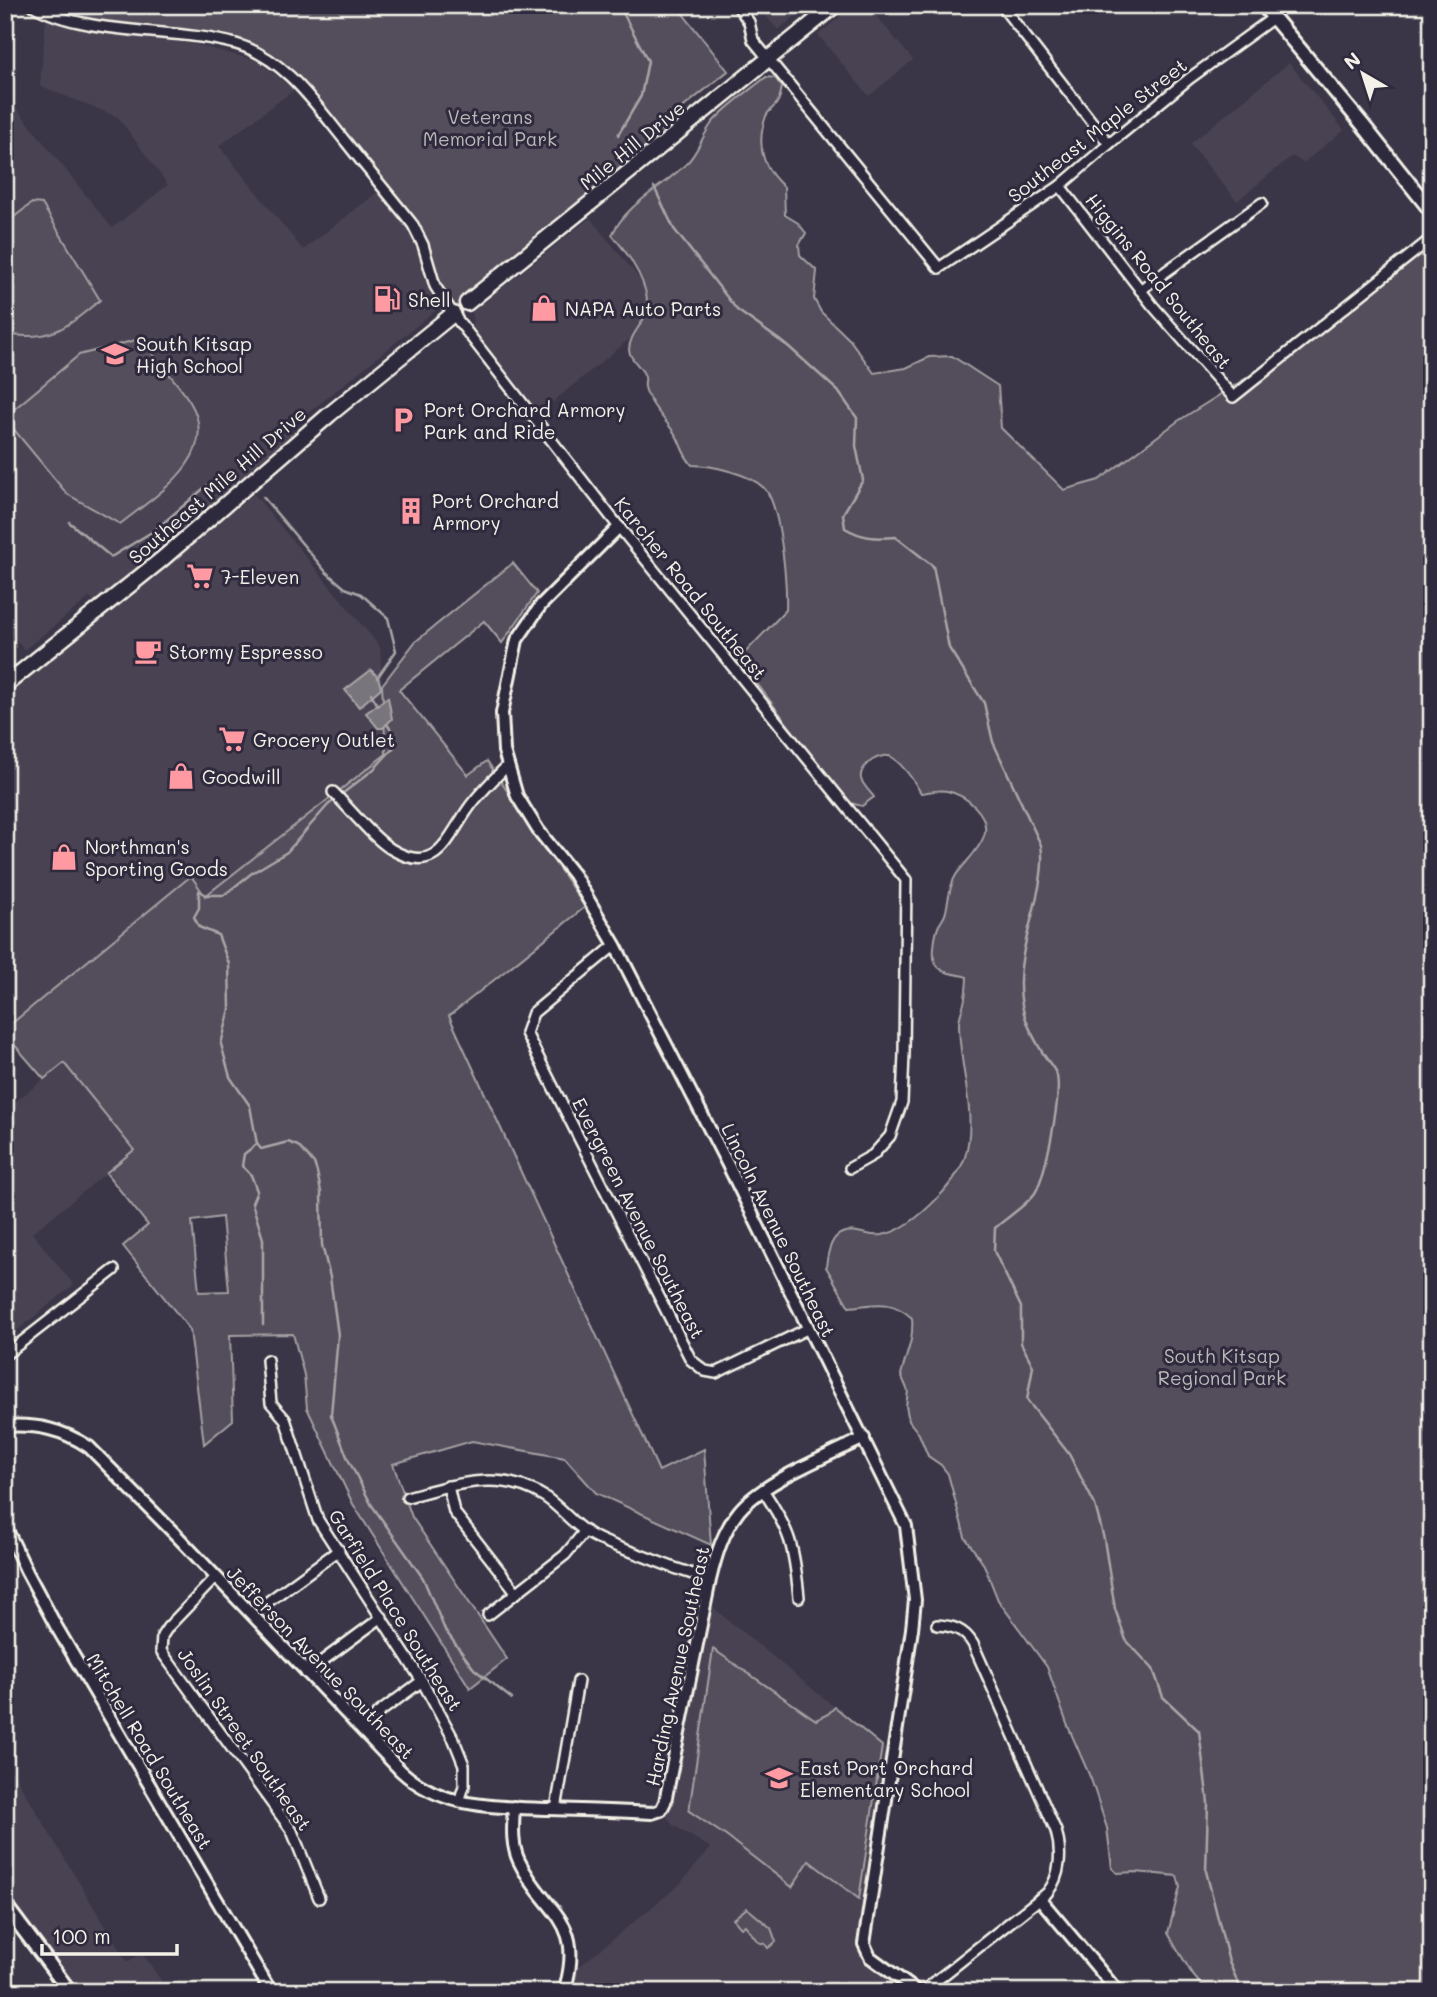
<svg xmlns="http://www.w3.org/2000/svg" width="1437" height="1997" font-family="Mali,sans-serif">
<rect width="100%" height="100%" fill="#3b3647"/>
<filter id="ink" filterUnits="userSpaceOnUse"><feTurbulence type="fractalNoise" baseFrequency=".0143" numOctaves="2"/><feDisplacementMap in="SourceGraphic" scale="14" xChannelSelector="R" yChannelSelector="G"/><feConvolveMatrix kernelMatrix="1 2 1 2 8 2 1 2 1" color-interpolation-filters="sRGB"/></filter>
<g filter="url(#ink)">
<g fill="#484352">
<path d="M757 5H809L778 30Z"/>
<path d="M854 5H867L913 60 869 96 818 35Z"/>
<path d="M46 17 197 45 258 61 294 90 219 146 303 250 378 192 411 233 441 306 288 429 298 441 100 609 90 597 24 650 5 626V94L112 228 168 185 118 117 40 86Z"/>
<path d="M1289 63 1344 130 1303 163 1292 156 1237 201 1190 144Z"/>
<path d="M590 218 665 310 539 413 473 328 472 312Z"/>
<path d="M254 494 380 647 386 753 205 896 190 877 5 1029V696Z"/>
<path d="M64 1063 135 1150 32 1233 74 1285 5 1340V1110Z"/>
<path d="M706 1602 892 1754 864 1928 871 1957 918 1992H564L568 1976 679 1885 711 1848 673 1825 661 1809Z"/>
<path d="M5 1740 15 1756 7 1763 127 1962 142 1953 169 1992H78L5 1893Z"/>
</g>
<g fill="#534e5c" stroke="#a4a0a2" stroke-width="2" fill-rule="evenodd">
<path d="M32 5H676L728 71 659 127 668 140 453 314 443 300 419 235 299 85 249 49 88 23Z"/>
<path d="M766 77 775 78 782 87C781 92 780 99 777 103 774 108 769 110 766 116 756 144 762 168 784 187L785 215 798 223 806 233 799 245 800 255 817 271 814 299 821 312 850 340 874 373 906 368 929 357 952 356 998 386 1001 428 1064 490 1099 480 1178 421 1248 377 1325 323 1432 238V1992H1207L1192 1974 1168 1933 1180 1887 1177 1876 1136 1872 1117 1873 1112 1868 1107 1828 1091 1779 1067 1724 1047 1667 998 1600 984 1565 965 1537 948 1474 941 1465 928 1456 919 1434 909 1421 906 1406 908 1391 901 1375C906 1353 914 1342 912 1318 890 1298 876 1305 849 1307L826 1267C827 1258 829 1244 836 1237 849 1224 868 1238 882 1235 911 1230 956 1185 965 1157 978 1113 959 1068 959 1024 959 1015 964 1007 965 998 966 991 967 984 967 977 958 974 939 974 935 962 932 954 935 933 939 925 942 920 945 917 946 911 949 899 949 886 956 875 965 862 978 852 984 836 991 815 966 795 947 791 939 789 929 792 921 793 913 779 905 767 893 758 883 750 858 765 861 779 863 785 870 792 874 797L862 806 850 803 841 795 740 661H737L786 610C787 584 781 505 764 488 750 474 712 465 692 465 682 453 683 449 677 437 668 422 649 405 645 387 644 384 646 380 645 377 643 367 630 361 629 350 629 337 640 327 645 316 655 291 628 253 612 235 627 203 662 188 686 164 698 153 702 136 712 123 726 106 749 91 766 77Z"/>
<path d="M32 203 42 204 100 300C66 328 51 342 5 334V224Z"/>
<path d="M140 339C156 359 176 380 190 402 223 456 155 496 120 524L67 494 11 426 13 410 79 355Z"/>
<path d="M513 563 537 593 502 643 484 621 399 690 468 775 487 761 585 907 449 1016 659 1471 704 1449 711 1545 596 1493 565 1458 472 1441 393 1464 412 1517 507 1659 470 1688 353 1504 307 1408 304 1375 293 1334 230 1335 233 1420 204 1444 190 1330 123 1246 148 1225 106 1173 134 1150 64 1063 44 1079 5 1034V1029L191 876 205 896 386 754 382 685 415 642ZM222 1217 229 1291 199 1292 192 1221Z"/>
<path d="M713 1649 816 1720 828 1714 835 1707 882 1746 859 1899 809 1861 792 1887 726 1836 689 1811Z"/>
<path d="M747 1908 771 1928 776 1942 768 1948 765 1944 758 1942 745 1925 741 1928 733 1919Z"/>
</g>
<g fill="#78747b" stroke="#aaa6a7" stroke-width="2">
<path d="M371 670 378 677 381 688 359 707 345 690Z"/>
<path d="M388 697 392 719 383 728H378L366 713Z"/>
</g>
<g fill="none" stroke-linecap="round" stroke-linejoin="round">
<g stroke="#aaa6a7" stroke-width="2.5">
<path d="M618 135 641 96 648 61 619 5"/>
<path d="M654 187 674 229 737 310 789 347 838 391 857 418 856 446 863 480 843 514 845 528C862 538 876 539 896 537L933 566 949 648 984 703 993 742 1041 845C1048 884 1021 936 1020 981 1019 1009 1029 1031 1044 1055 1048 1061 1053 1067 1056 1073 1063 1089 1046 1176 1035 1193 1026 1206 1007 1217 995 1228L994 1251 1021 1307V1343L1033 1366 1027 1400 1069 1454 1095 1505 1104 1539 1115 1609 1126 1640 1153 1669 1163 1697 1199 1731 1208 1803 1206 1871 1229 1962 1242 1992"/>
<path d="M263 497 326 572 345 588 361 594 388 618 396 651 377 678"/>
<path d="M5 505 7 507"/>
<path d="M69 522 111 557 155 530 210 483"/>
<path d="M371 693 378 706"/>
<path d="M257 1144 250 1106 230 1077 221 1044 230 1009 229 964 218 935 199 927 194 917 199 908V891L207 895H224L252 873 287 852 328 805 374 769 397 744 395 736 387 724"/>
<path d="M257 1144 261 1149 288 1142 298 1146 314 1163 317 1172 321 1192 322 1245 330 1277 338 1335 331 1415 348 1459 371 1504 423 1578 445 1630 474 1669 512 1699"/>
<path d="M257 1144 244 1154 242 1166 251 1175 257 1191 252 1203 263 1239V1325"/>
</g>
<defs>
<g id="minor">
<path d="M32 5C88 37 173 27 236 44 285 58 315 104 346 142 368 170 391 197 413 225L423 245 435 286 453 314 619 527 906 880 904 1054 902 1102 890 1136 873 1155 850 1168"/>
<path d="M737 5 749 22 753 40 939 268 1060 186 1109 144 1190 78 1273 18"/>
<path d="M1001 5 1109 144"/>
<path d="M1060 186 1153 306 1233 397 1432 238"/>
<path d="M1140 290 1262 203"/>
<path d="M333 792C349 808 373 838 391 849 436 876 446 841 468 809 479 793 494 779 508 765"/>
<path d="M615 945 533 1013 526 1033 691 1360 705 1371 716 1373 807 1329"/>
<path d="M5 1355 114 1270"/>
<path d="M267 1360 271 1403 285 1419 318 1520 422 1681 454 1740 464 1765V1786L459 1802"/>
<path d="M448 1486 454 1512 517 1593"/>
<path d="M763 1490C791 1532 794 1547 799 1597"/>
<path d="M407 1497C453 1485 501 1468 545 1497 560 1507 571 1522 586 1532 601 1542 618 1547 635 1553 660 1563 685 1572 710 1580"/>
<path d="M216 1577 168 1627 162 1636 161 1651 292 1831 319 1898"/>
<path d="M269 1601 339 1550"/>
<path d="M488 1615 565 1555 585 1531"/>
<path d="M306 1673 382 1617"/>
<path d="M377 1714 422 1681"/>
<path d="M556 1809 578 1681"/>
<path d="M922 1992 1047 1893C1061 1876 1062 1852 1056 1831L973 1644C964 1629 953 1626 937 1625"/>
</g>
<g id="tertiary">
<path d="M619 527 541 605 517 640 502 713 504 751 517 796 538 830 574 875 615 945 728 1165 906 1526 915 1600 912 1629 864 1944 870 1957 918 1992"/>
<path d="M5 1426C37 1424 62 1429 89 1447L178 1537 401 1771C442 1809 497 1807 549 1809 583 1810 617 1811 652 1813L661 1810 665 1802 710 1580C716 1555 723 1531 739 1511 762 1482 830 1455 864 1438"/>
<path d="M5 1526 27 1572 56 1626 271 1992"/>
<path d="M514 1807C513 1826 511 1844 519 1861 544 1914 587 1918 564 1992"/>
<path d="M1040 1899 1118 1992"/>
</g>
<g id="secondary">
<path d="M1263 5 1363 125 1432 212"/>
<path d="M5 1905 70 1992"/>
</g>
<g id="primary">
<path d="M467 303 835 5"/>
<path d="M5 685 161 560 330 414 453 314"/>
</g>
</defs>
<use href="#minor" stroke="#f4f1e8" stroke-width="14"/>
<use href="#tertiary" stroke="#f4f1e8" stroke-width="16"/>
<use href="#secondary" stroke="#f4f1e8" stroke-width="18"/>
<use href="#primary" stroke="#f4f1e8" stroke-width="19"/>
<use href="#minor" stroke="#2f2a3d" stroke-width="9"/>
<use href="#tertiary" stroke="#2f2a3d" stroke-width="10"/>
<use href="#secondary" stroke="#2f2a3d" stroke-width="12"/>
<use href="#primary" stroke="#2f2a3d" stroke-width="14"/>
</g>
</g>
<defs>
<symbol id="fuel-bare" viewBox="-9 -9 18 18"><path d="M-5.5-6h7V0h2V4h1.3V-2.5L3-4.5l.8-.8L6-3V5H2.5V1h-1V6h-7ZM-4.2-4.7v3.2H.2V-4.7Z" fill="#ff9aa2" stroke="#2f2a3d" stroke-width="2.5" paint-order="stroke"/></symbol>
<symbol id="shop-bare" viewBox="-9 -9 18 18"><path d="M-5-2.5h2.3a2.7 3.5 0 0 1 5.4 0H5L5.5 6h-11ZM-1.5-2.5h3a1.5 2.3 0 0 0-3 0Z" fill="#ff9aa2" stroke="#2f2a3d" stroke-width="2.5" paint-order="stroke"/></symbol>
<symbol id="school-bare" viewBox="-9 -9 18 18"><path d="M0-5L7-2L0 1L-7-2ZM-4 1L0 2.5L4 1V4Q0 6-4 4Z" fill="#ff9aa2" stroke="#2f2a3d" stroke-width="2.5" paint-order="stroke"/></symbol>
<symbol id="parking-bare" viewBox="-9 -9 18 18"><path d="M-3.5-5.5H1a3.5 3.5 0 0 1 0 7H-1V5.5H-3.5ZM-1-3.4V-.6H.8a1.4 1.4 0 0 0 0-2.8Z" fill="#ff9aa2" stroke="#2f2a3d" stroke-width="2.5" paint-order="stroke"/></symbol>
<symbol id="building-bare" viewBox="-9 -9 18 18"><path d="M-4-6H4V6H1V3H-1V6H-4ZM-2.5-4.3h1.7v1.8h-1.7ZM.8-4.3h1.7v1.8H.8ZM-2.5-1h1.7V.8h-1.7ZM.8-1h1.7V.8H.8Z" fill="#ff9aa2" stroke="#2f2a3d" stroke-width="2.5" paint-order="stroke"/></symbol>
<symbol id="supermarket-bare" viewBox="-9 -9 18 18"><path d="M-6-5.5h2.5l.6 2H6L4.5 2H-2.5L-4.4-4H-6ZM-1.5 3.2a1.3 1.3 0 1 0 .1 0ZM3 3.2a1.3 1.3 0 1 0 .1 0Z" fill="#ff9aa2" stroke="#2f2a3d" stroke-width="2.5" paint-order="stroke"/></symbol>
<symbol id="cafe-bare" viewBox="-9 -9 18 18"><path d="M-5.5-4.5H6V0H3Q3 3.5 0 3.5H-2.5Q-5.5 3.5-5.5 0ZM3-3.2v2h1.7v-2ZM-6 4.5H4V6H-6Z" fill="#ff9aa2" stroke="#2f2a3d" stroke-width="2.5" paint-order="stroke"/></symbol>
</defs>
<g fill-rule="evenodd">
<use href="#fuel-bare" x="368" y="280" width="38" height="38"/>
<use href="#shop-bare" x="525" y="289" width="38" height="38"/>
<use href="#school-bare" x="96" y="335" width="38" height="38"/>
<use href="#parking-bare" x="384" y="401" width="38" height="38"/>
<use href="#building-bare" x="392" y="492" width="38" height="38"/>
<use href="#supermarket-bare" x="181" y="557" width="38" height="38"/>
<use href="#cafe-bare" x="129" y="632" width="38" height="38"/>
<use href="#supermarket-bare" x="213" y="720" width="38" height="38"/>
<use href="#shop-bare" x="162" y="757" width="38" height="38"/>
<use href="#shop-bare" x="45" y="838" width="38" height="38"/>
<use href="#school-bare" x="760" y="1759" width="38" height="38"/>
</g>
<g text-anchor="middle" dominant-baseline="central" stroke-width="6" stroke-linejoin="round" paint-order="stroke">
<g font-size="19" fill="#bcb8b7" stroke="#2f2a3d">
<text x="490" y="116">Veterans<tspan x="490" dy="22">Memorial Park</tspan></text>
<text x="1222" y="1355">South Kitsap<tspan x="1222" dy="22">Regional Park</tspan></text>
</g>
<g font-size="19" fill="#f4f1e8" stroke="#2f2a3d">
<text transform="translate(1097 130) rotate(-38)">Southeast Maple Street</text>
<text transform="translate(632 145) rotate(-39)">Mile Hill Drive</text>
<text transform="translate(1159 281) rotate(51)">Higgins Road Southeast</text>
<text transform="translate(217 485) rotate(-41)">Southeast Mile Hill Drive</text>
<text transform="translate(691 588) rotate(51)">Karcher Road Southeast</text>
<text transform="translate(639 1218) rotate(63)">Evergreen Avenue Southeast</text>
<text transform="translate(779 1230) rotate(64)">Lincoln Avenue Southeast</text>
<text transform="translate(396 1610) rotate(58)">Garfield Place Southeast</text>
<text transform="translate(321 1662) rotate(46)">Jefferson Avenue Southeast</text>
<text transform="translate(677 1666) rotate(-78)">Harding Avenue Southeast</text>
<text transform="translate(245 1739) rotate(55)">Joslin Street Southeast</text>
<text transform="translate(150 1751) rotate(59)">Mitchell Road Southeast</text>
</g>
<g font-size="19" fill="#f4f1e8" stroke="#2f2a3d" text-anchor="start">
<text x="408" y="299">Shell</text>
<text x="565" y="308">NAPA Auto Parts</text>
<text x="136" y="343">South Kitsap<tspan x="136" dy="22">High School</tspan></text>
<text x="424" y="409">Port Orchard Armory<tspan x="424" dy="22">Park and Ride</tspan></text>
<text x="432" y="500">Port Orchard<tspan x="432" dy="22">Armory</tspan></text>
<text x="221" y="576">7-Eleven</text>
<text x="169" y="651">Stormy Espresso</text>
<text x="253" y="739">Grocery Outlet</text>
<text x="202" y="776">Goodwill</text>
<text x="85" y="846">Northman's<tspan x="85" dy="22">Sporting Goods</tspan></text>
<text x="800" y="1767">East Port Orchard<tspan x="800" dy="22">Elementary School</tspan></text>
</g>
</g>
<rect width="1437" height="1997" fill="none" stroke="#2f2a3d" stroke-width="28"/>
<rect x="14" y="14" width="1409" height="1969" fill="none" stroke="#f4f1e8" stroke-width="2.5" filter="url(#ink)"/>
<g transform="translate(1363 74) rotate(321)" stroke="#2f2a3d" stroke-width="5" paint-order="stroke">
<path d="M0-5L12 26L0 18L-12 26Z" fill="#f4f1e8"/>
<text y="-10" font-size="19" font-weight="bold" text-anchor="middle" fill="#f4f1e8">N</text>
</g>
<path d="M42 1944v10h135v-10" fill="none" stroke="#f4f1e8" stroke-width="3.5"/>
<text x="52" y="1944" font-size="21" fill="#f4f1e8" stroke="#2f2a3d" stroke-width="5" paint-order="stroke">100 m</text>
</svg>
